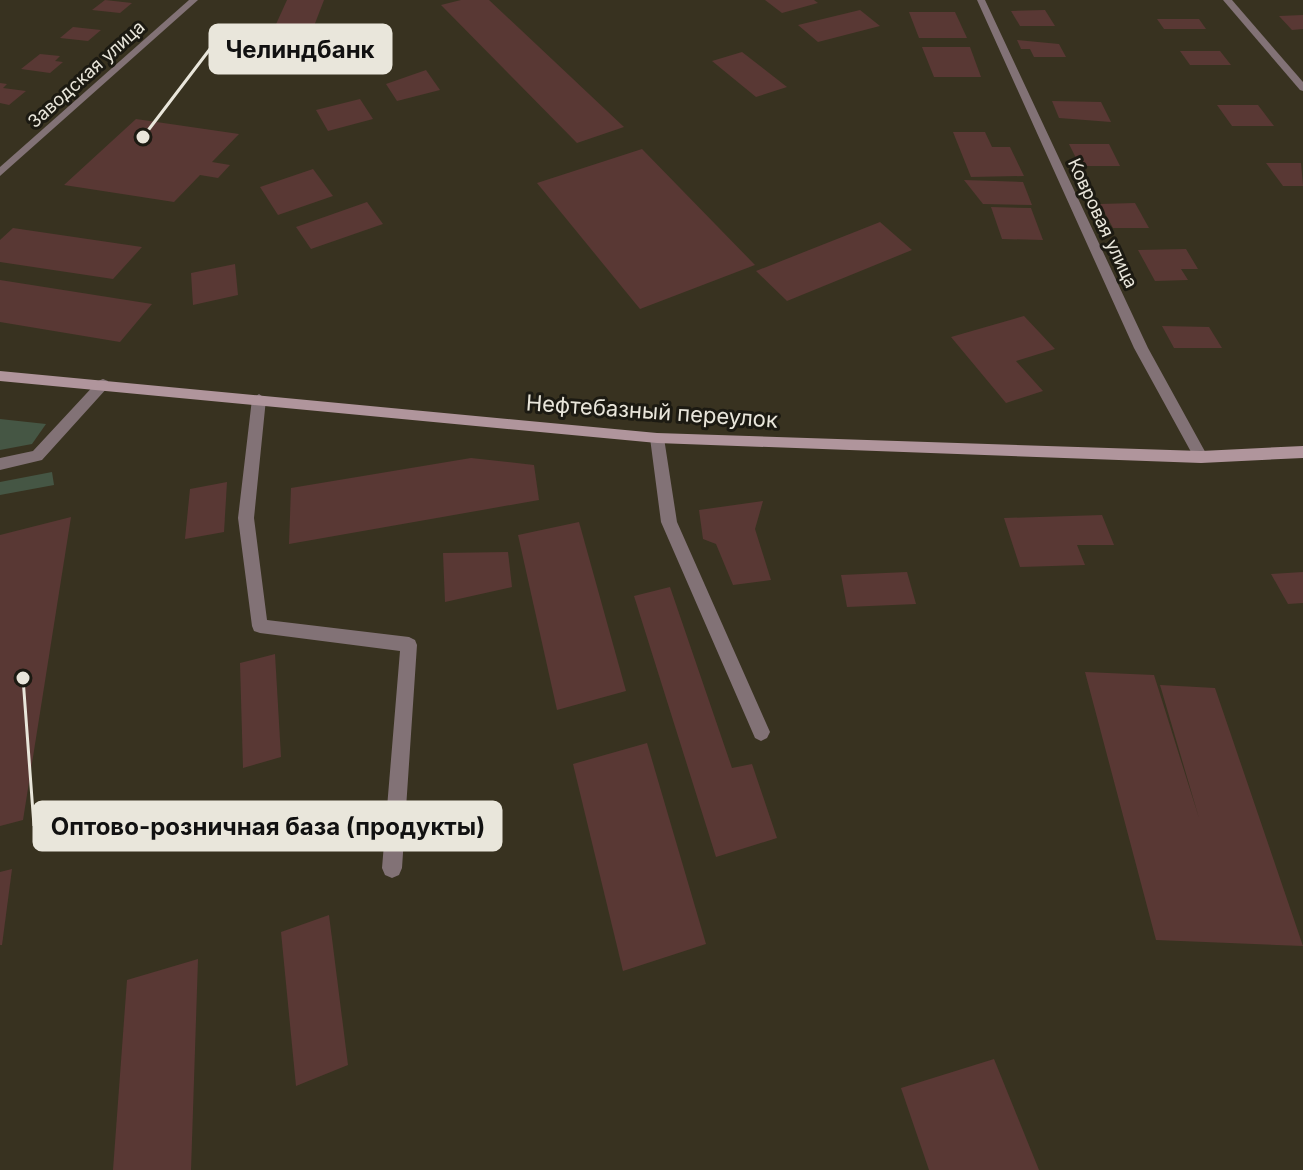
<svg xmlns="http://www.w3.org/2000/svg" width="1303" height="1170" font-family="Inter,sans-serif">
<rect width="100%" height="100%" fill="#383220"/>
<g fill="#455644">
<path d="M0 419 46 424 32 444 0 450Z"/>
<path d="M52 472 54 485 0 495V482Z"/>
</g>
<g fill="#593834">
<path d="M105 0 132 3 120 13 92 10Z"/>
<path d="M287 0H324L299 65 257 66Z"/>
<path d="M461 0H489L624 127 577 143 441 5Z"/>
<path d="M765 0H814L818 3 782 13Z"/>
<path d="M860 10 880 26 818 42 798 25Z"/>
<path d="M1045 10 1055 26H1020L1011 11Z"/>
<path d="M909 12H955L967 38H919Z"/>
<path d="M1303 15V29L1292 30 1279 16Z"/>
<path d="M1157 19H1199L1206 29H1164Z"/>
<path d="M73 27 101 30 88 41 60 38Z"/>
<path d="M1017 40 1059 44 1066 57H1034L1030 49H1021Z"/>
<path d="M922 47H970L981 77H934Z"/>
<path d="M1180 51H1220L1231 65H1190Z"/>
<path d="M742 52 787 87 756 97 712 61Z"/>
<path d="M40 54 60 56 55 61 63 62 50 73 21 69Z"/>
<path d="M426 70 440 90 397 101 386 84Z"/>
<path d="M0 83 7 84 3 88 26 91 9 105 0 103Z"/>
<path d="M360 99 373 119 328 131 316 110Z"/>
<path d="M1052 101 1101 102 1111 122 1059 118Z"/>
<path d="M1217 105H1258L1274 126H1232Z"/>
<path d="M136 119 239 134 212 162 230 165 218 178 200 175 174 202 64 185Z"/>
<path d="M953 132H985L992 147H1010L1024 176 971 177Z"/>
<path d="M1069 144H1109L1120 166H1080Z"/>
<path d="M642 149 755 265 640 309 537 183Z"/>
<path d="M1266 163H1301L1303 186H1283Z"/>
<path d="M313 169 333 196 278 215 260 187Z"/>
<path d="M964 180 1023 182 1032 205 983 204Z"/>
<path d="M367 202 383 224 311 249 296 227Z"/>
<path d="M1135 203 1149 228H1113L1100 204Z"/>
<path d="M991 207 1031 208 1043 240 1002 239Z"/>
<path d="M880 222 912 250 787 301 756 271Z"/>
<path d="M13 228 142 247 113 279 0 262V240Z"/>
<path d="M1186 249 1198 269H1181L1188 280 1155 281 1138 250Z"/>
<path d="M235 264 238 295 193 305 191 273Z"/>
<path d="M0 280 152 304 120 342 0 322Z"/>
<path d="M1024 316 1055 349 1016 361 1043 391 1006 403 951 337Z"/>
<path d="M1162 326 1209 327 1222 348H1174Z"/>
<path d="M471 458 534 465 539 500 289 544 291 488Z"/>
<path d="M227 482 224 532 185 539 190 489Z"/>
<path d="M763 501 755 529 771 580 733 585 716 544 703 539 699 510Z"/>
<path d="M1102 515 1114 545H1077L1085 565 1020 567 1004 518Z"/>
<path d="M71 517 23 820 0 826V535Z"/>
<path d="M579 522 626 691 557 710 518 535Z"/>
<path d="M508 552 512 587 445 602 443 553Z"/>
<path d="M907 572 916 604 847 607 841 575Z"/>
<path d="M1303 572V603L1288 604 1271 574Z"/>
<path d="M670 587 732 768 752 764 777 838 716 857 634 596Z"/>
<path d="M275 654 281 757 243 768 240 663Z"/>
<path d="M1085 672 1154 675 1199 818 1160 685 1215 688 1303 946 1156 940Z"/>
<path d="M647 743 706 944 623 971 573 764Z"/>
<path d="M12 869 2 945H0V872Z"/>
<path d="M329 915 348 1065 296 1086 281 932Z"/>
<path d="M198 959 191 1170H113L127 980Z"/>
<path d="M994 1059 1039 1170H929L901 1088Z"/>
</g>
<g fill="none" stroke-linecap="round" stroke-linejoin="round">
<g fill="#827276" fill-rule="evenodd">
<path d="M103 379 108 381V387L42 460 0 470V458L33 451 98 381Z"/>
<path d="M259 394 266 399 254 518 267 620 409 637 415 640 417 645 402 868 399 875 392 878 385 875 382 868 400 651 260 633 254 631 252 626 238 518 252 399Z"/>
<path d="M657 433 664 438 677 522 770 732 767 738 761 741 755 738 661 522 650 438Z"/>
</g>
<g fill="#827276" fill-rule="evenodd">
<path d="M977 0H985L1148 348 1208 457 1206 461H1196L1134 348Z"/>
<path d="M1223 0H1232L1303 82V91L1300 90Z"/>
</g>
<path fill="#827276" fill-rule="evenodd" d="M189 0H198L0 176V167Z"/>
<path fill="#b0959c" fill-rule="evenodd" d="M0 371 657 433 1201 451 1303 446V458L1201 463 657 443 0 381Z"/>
</g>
<g text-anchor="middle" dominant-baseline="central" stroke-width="6" stroke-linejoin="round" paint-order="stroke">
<g font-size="18" fill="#e9e6db" stroke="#1c1a12">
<text transform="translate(86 74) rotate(-42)">Заводская улица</text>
<text transform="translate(1103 223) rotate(65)">Ковровая улица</text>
</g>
<g font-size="22" fill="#e9e6db" stroke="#1c1a12">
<text transform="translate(652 411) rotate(4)">Нефтебазный переулок</text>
</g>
</g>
<path fill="none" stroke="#e9e6db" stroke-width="3" d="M143 137L210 49M23 678L34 826"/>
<g fill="#e9e6db" stroke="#1c1a12" stroke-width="3">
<circle cx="143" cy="137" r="8"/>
<circle cx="23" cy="678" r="8"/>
</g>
<g fill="#e9e6db" stroke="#e9e6db" stroke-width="3">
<rect x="210" y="25" width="181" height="48" rx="8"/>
<rect x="34" y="802" width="467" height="48" rx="8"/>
</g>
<g font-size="24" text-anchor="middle" font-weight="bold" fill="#111">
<text x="300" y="58">Челиндбанк</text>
<text x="268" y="835">Оптово-розничная база (продукты)</text>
</g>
</svg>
